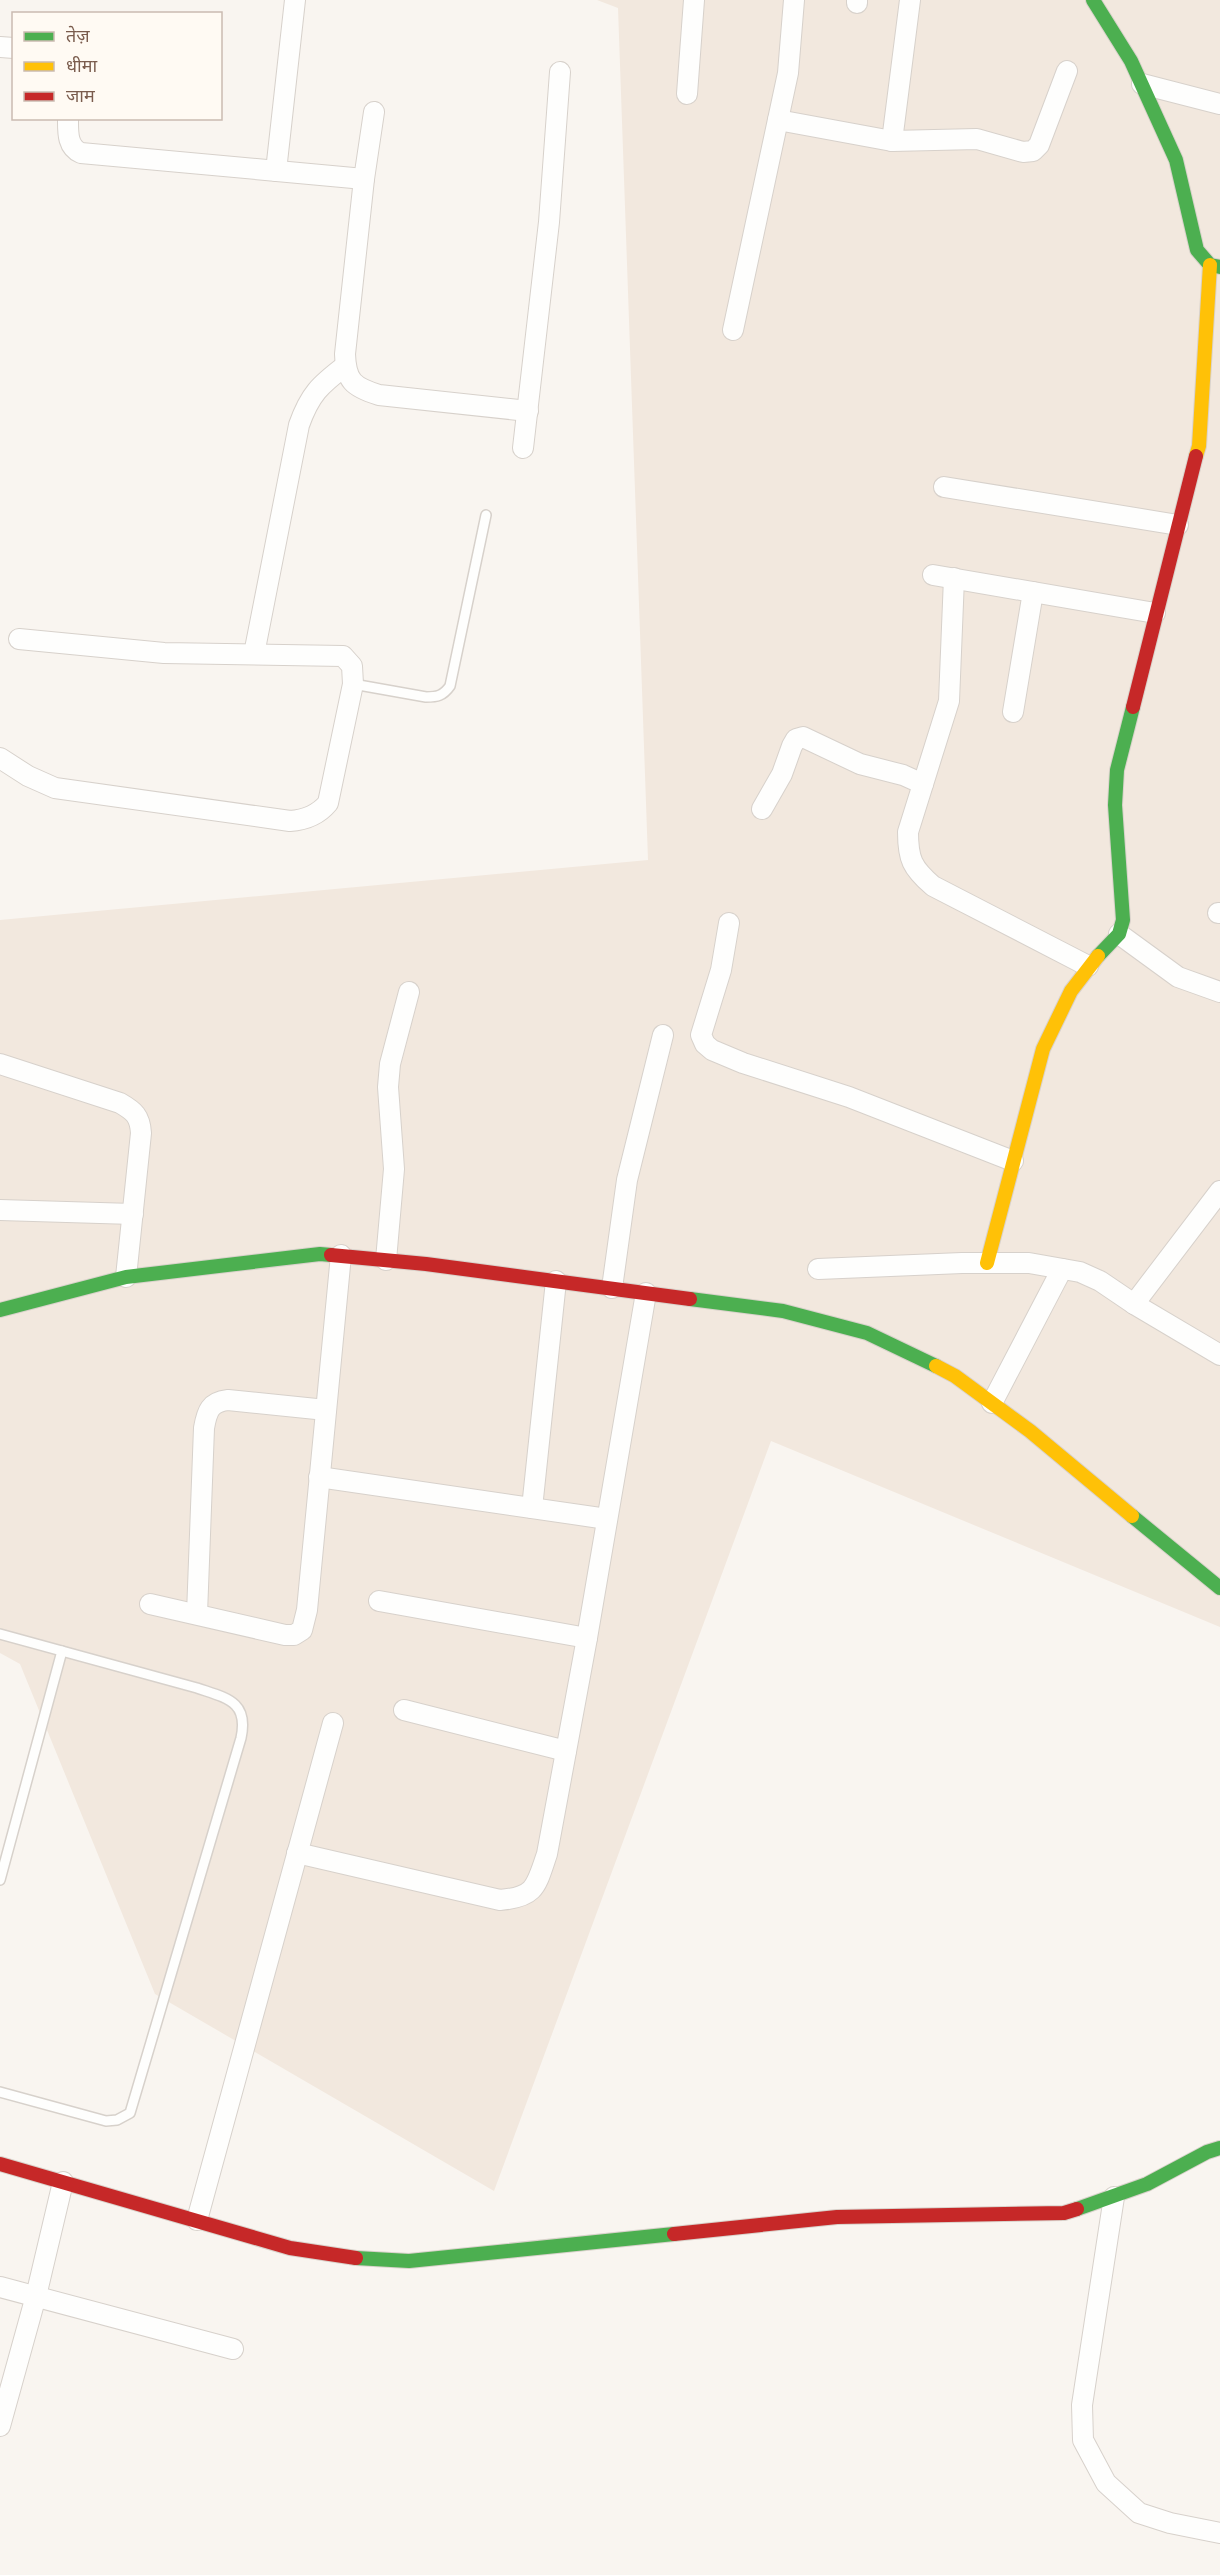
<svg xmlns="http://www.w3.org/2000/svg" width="1220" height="2575" font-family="'Noto Sans','Noto Sans Devanagari',sans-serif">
<rect width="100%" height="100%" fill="#f9f5f0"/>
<path fill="#f2e8de" d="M597 0H1220V1627L771 1441 494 2191 155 1994 20 1664 0 1653V920L648 860 618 8Z"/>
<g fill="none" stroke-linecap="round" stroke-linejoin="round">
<defs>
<g id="lane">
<path d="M353 684 426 697C437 697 443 696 450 686L486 515"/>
<path d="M0 1634 197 1688C226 1698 249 1701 241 1738L130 2113 117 2120 106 2121 0 2092"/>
<path d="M0 1880 62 1651"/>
</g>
<g id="street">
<path d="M857 3V0"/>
<path d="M0 47 14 48"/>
<path d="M1142 84 1220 104"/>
<path d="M687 94 694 0"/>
<path d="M374 112 364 179 345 354C346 381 353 387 379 395L528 411"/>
<path d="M68 118C68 132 67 147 81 153L364 179"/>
<path d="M778 120 892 141 977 139 1023 152 1033 151 1039 145 1067 71"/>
<path d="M892 141 910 0"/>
<path d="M276 171 295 0"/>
<path d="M733 330 788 73 794 0"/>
<path d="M523 448 549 222 560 72"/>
<path d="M944 487 1178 525"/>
<path d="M933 575 1155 613"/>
<path d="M954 578 949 701 908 832C908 859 912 868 933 886L1088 966"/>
<path d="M254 654 299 425C310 394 320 385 345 366"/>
<path d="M1013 712 1033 592"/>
<path d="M0 758 28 776 55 788 290 821C305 820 318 815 328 803L353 684 352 666 343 656 164 653 19 639"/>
<path d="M762 809 782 774 792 746 796 739 803 737 860 764 903 775 923 784"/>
<path d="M1218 913H1220"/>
<path d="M729 923 721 970 701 1035 705 1044 712 1050 743 1063 849 1097 1013 1161"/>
<path d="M1119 934 1178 977 1220 992"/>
<path d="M0 1064 120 1103C134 1111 140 1116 141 1133L126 1277"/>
<path d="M0 1210 133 1214"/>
<path d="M386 1260 394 1169 388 1087 390 1064 409 992"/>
<path d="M818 1269 962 1263H1029L1080 1272 1100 1281 1134 1304 1220 1355"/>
<path d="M612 1288 627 1180 663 1035"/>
<path d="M1134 1304 1220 1191"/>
<path d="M992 1403 1062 1269"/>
<path d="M319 1477 607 1519"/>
<path d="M532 1508 556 1281"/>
<path d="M379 1601 587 1638"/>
<path d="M150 1604 285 1635H294L302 1630 307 1610 341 1255"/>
<path d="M197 1614 204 1428C207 1411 210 1402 228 1400L326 1410"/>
<path d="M404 1710 566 1751"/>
<path d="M297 1853 500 1900C536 1897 536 1886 547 1854L587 1638 646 1293"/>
<path d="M1114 2197 1082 2405 1083 2440 1106 2483 1139 2513 1170 2523 1220 2533"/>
<path d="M197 2220 333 1723"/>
<path d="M0 2287 233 2349"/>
<path d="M0 2426 36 2296 63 2182"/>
</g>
<g id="fast">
<path d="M1093 0 1131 61 1176 160 1197 250 1210 265 1220 267"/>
<path d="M1098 956 1119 934 1123 920 1115 805 1117 770 1133 707"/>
<path d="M690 1299 783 1311 867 1333 936 1366"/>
<path d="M0 1310 126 1277 320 1254 331 1255"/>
<path d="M1132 1516 1220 1588"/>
<path d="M1077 2209 1147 2184 1207 2152 1220 2148"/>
<path d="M356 2258 409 2261 674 2234"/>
</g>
<g id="slow">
<path d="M1196 456 1199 446 1210 265"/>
<path d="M987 1263 1043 1049 1071 991 1098 956"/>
<path d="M936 1366 955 1376 1030 1431 1132 1516"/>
</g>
<g id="jam">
<path d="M1133 707 1196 456"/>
<path d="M331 1255 426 1264 690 1299"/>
<path d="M0 2164 290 2248 356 2258"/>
<path d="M674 2234 837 2217 1064 2213 1077 2209"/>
</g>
</defs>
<use href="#lane" stroke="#d7d1cb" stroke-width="12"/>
<use href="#street" stroke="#d7d1cb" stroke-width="22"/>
<use href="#fast" stroke="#d9d2cb" stroke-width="16"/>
<use href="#slow" stroke="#d9d2cb" stroke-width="16"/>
<use href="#jam" stroke="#d9d2cb" stroke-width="16"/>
<use href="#lane" stroke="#fefefd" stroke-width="9"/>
<use href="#street" stroke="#fefefd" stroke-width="20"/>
<use href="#fast" stroke="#4caf50" stroke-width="14"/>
<use href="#slow" stroke="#ffc107" stroke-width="14"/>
<use href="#jam" stroke="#c62828" stroke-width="14"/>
</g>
<rect x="12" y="12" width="210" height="108" fill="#fffaf3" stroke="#cabbb1" stroke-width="1.5"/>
<rect x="24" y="32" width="30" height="9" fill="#4caf50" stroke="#cabbb1" stroke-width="1.5"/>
<text x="66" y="42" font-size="18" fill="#7a5c4d">तेज़</text>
<rect x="24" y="62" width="30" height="9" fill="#ffc107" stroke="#cabbb1" stroke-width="1.5"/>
<text x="66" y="72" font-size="18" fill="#7a5c4d">धीमा</text>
<rect x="24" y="92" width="30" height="9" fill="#c62828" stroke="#cabbb1" stroke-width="1.5"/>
<text x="66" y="102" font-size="18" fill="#7a5c4d">जाम</text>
</svg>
